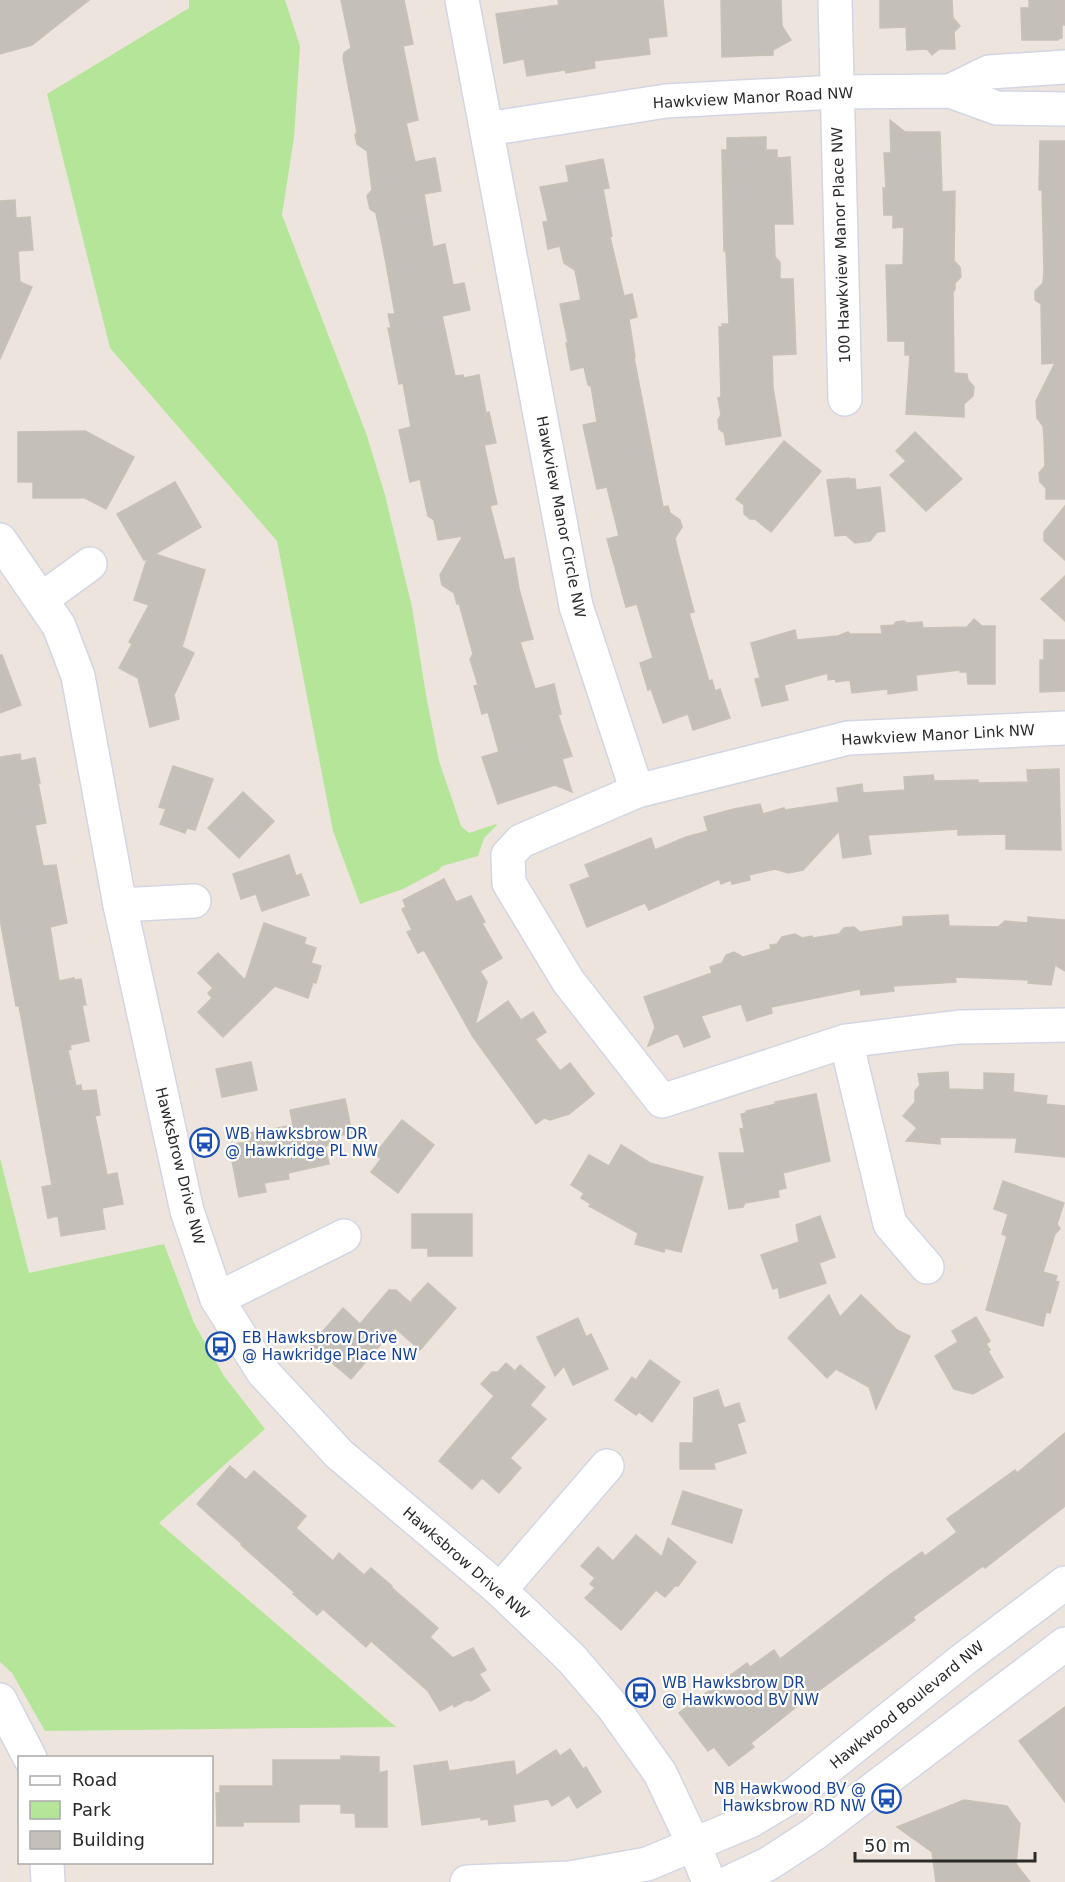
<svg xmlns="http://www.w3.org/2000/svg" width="1065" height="1882" font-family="'DejaVu Sans',sans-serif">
<rect width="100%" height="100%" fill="#ede5dd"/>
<g fill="#b5e598">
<path d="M189 0H285L300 46 294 137 282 215 366 433 385 495 412 607 426 695 439 761 461 826 469 833 496 824 497 825 484 838 478 856 442 866 439 870 403 889 360 904 333 831 277 541 110 348 47 94 189 8Z"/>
<path d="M0 1158 29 1273 164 1244 194 1323 224 1376 265 1429 159 1523 396 1727 45 1731 12 1673 0 1662Z"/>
</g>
<g fill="#c5bfb9" stroke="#c8c1b6" stroke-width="1.5">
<path d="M0 0H89L32 45 0 54Z"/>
<path d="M341 0H404L413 44 403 46 418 120 406 123 415 162 435 158 441 191 424 194 433 247 445 244 453 285 464 283 470 310 442 316 455 376 463 375 464 378 479 375 486 413 489 412 496 443 484 445 497 504 490 506 504 560 514 558 519 589 533 639 520 642 535 689 554 684 561 714 558 715 572 756 562 759 572 792 555 785 498 804 482 757 499 752 488 712 482 714 474 686 478 685 470 659 473 654 459 603 457 604 454 593 442 585 440 575 463 536 438 540 434 520 428 516 420 479 410 482 399 430 411 427 403 383 399 384 388 328H391L388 314H395L385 258 376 213 370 209 367 196 372 190 367 151 357 144 355 135 357 132 343 58 344 53 351 48Z"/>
<path d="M558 0H663L667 36 648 38 650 54 594 61 595 68 566 73 565 70 527 76 524 59 504 63 496 14 559 5Z"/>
<path d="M721 0H781L782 26 791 40 773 50V55L722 57Z"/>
<path d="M880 0H952L953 18 960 26 954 32 955 49H939L932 55 927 49 907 50 906 27 880 28Z"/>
<path d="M1029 0H1065V25H1062V38L1058 39V40H1022L1021 8H1029Z"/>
<path d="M890 120 905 132H940L942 192 955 191 954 261 960 267 961 277 955 283V289L953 292 954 373 967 374 968 380 974 387 973 396 964 404V417L906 414 910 355H905V341H888L886 265H903L904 227 893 228V215H884L883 188H886L884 153H891Z"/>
<path d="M766 137V150H777V158L790 157 793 224H774L775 257 780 262V279H793L796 354 772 355 773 387 781 436 726 445 724 433 719 429 718 420 721 415 718 398 721 397 719 327H722V324H729L726 250 724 251 722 150H727V138Z"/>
<path d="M1040 141H1065V499H1046V488L1040 482 1039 473 1045 466 1044 438 1043 426 1037 418 1036 401 1055 363 1042 364 1041 304 1035 300V291L1043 283 1044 271 1042 190H1039Z"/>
<path d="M603 159 609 188 603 189 612 236 610 237 624 296 632 294 637 317 629 319 635 357 634 358 663 507 668 506 670 513 680 520 682 527 675 538 678 552 694 612 689 613 709 681 712 680 715 691 720 689 730 718 693 730 688 714 663 723 651 689 648 690 640 663 653 658 637 604 626 607 607 539 619 536 607 487 597 489 583 425 597 422 591 386 588 385 584 367 571 370 566 343H568L560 304 581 300 575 270 564 263 560 246 548 249 543 222 548 221 540 187 569 182 566 166Z"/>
<path d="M15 200 16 218 30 217 33 250 18 251 20 282 32 287 0 359V201Z"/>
<path d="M85 431 134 457 106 509 85 498H33V482H18V432Z"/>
<path d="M915 432 962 479 926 511 890 475 906 461 896 451Z"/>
<path d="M784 441 821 471 771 532 755 519H750L744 514V505L736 499Z"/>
<path d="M849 478V479H855L856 490 880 487 885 531 877 532 870 541 855 543 846 535 835 536 827 480Z"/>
<path d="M175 482 201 527 155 554 205 570 182 647 194 653 174 695 179 719 150 727 138 678 119 668 132 644 129 642 149 605 134 600 147 559 144 560 117 514Z"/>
<path d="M1065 506V560L1044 541V532Z"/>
<path d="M1065 576V621L1041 599Z"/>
<path d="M974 619 982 626H995V684H968L967 672H960V670L916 675 917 690 888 694V689L852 693 850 680 836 682 835 679 828 680V673L784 685 788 700 762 706 755 679 760 678 751 643 795 630 797 640 838 636 848 632 850 634H882L881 626 894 625 896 622 904 621 907 623 922 622 923 628 967 627Z"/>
<path d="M1044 640H1065V691L1040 692V660H1044Z"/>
<path d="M0 655H2L21 705 0 713Z"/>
<path d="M20 754 21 761 35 758 40 783H38L46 823 35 825 43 866 56 865 67 923 50 927 59 981 74 978V980L81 979 86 1005H82L89 1041 70 1045 71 1049 68 1050 76 1086 81 1085 82 1091 96 1090 100 1115 95 1116 107 1175 117 1173 123 1204 102 1208 105 1229 61 1236 58 1216 48 1218 42 1187 52 1185 19 1006H16L0 919V757Z"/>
<path d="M173 766 213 779 195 830 187 828 185 833 160 824 166 809 159 807Z"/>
<path d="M1059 769 1061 850 1006 849V834L958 835V829L868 835 871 854 843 858 839 831 803 870 788 873 775 869 749 875 750 880 732 884 731 880 721 884 719 879 649 910 645 903 587 927 570 885 590 877 585 865 651 838 655 850 686 837 708 831 704 817 734 809 760 804 763 814 784 808 785 810 839 802 837 788 862 784 863 793 905 790 904 777 933 775 934 781 978 780V783L1028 782 1027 770Z"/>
<path d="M243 792 274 821 239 858 208 828Z"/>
<path d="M289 855 296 876 301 874 309 895 262 911 256 894 241 899 233 874Z"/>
<path d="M444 879 456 902 471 896 485 922 482 923 502 958 480 971 487 982 475 1025 508 1001 521 1020 533 1012 546 1032 535 1039 560 1071 570 1063 594 1094 569 1114 550 1120 544 1118 536 1124 473 1037 424 950 418 953 407 932 412 930 402 909 406 907 403 900Z"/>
<path d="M948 915 949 926 998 927 1005 921 1028 923V917L1065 920V971L1055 965 1051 985 1028 983 1029 980 955 977 956 982 893 986 894 991 861 995 860 989 771 1007 772 1013 747 1021 741 1004 701 1016 710 1037 684 1047 678 1033 648 1046 655 1027 644 997 712 973 710 967 722 963 726 955 734 952 743 957 771 949 770 945 777 944 782 937 795 934 802 938 812 936 813 938 839 934 844 928 854 927 860 932 903 926V917Z"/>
<path d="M264 923 306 938 304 944 316 948 311 963 321 966 316 983 313 982 308 998 275 986 223 1037 198 1012 212 998 208 993 213 988 198 973 218 953 245 980Z"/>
<path d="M251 1062 257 1090 222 1097 216 1069Z"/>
<path d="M948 1072 949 1089 984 1090V1073L1014 1074 1013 1092 1047 1096 1046 1104 1065 1106V1157L1015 1152 1017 1138 940 1137V1144L906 1141 917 1128 903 1116 915 1102V1091L920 1085 918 1074Z"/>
<path d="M816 1094 830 1161 783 1173 786 1188 778 1190 779 1197 745 1203 743 1207 729 1209 719 1153H745L740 1129 744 1128 741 1114 746 1113V1111L776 1104 775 1102Z"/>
<path d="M345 1099 352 1133 332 1137 333 1145 325 1146 329 1164 288 1173 289 1179 264 1183 266 1192 239 1197 229 1145 251 1141 250 1133 293 1125 290 1110Z"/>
<path d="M402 1120 434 1145 398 1193 371 1172 381 1159 375 1154Z"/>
<path d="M621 1145 650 1163 703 1177 681 1252 665 1248 664 1252 635 1244 638 1233 589 1206 591 1204 581 1198 584 1193 571 1185 589 1155 609 1166Z"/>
<path d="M1003 1181 1064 1203 1057 1224 1060 1229 1055 1234 1043 1272 1057 1276 1055 1281 1059 1282 1050 1313 1046 1312 1043 1326 986 1310 1007 1236 1002 1234 1008 1214 994 1209Z"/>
<path d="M412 1214H472V1256H428V1248H412Z"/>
<path d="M820 1216 835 1257 819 1263 826 1283 780 1298 778 1287 773 1289 761 1255 799 1242 796 1225Z"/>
<path d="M428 1283 456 1308 420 1350 395 1328 351 1379 311 1345 343 1308 360 1324 389 1290H396L412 1304V1300Z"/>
<path d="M829 1295 840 1317 861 1295 897 1330 910 1336 876 1409 869 1387 836 1369 827 1378 788 1338Z"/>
<path d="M976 1317 990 1341 986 1344 990 1350 988 1351 1003 1377 973 1394 954 1389 935 1356 958 1342 952 1331Z"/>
<path d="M578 1318 586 1337 591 1334 608 1369 573 1385 564 1366 555 1376 537 1337Z"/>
<path d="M650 1360 680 1382 652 1422 639 1412 636 1415 615 1400 632 1377 636 1380Z"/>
<path d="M506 1363 515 1371 520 1365 545 1387 530 1405 546 1419 510 1458 521 1468 499 1493 482 1478 472 1489 439 1461 494 1396 481 1384 492 1372H498Z"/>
<path d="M718 1390 724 1408 739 1403 745 1421 737 1424 746 1453 714 1463 715 1469H680V1443H693L694 1398Z"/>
<path d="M1065 1433V1506L985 1568 983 1566 913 1617 915 1620 795 1708 751 1743 754 1747 729 1766 714 1747 708 1751 679 1713 747 1663 750 1667 774 1650 780 1659 888 1576 922 1552 925 1556 957 1532 947 1519 1015 1470 1017 1473Z"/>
<path d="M230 1466 246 1480 254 1471 306 1516 296 1528 333 1561 339 1553 364 1575 371 1568 392 1586 391 1587 438 1628 430 1637 453 1658 473 1648 486 1670 479 1674 490 1690 471 1701 467 1700 454 1707 453 1704 440 1711 428 1691 371 1641 366 1647 323 1609 317 1615 293 1594 295 1593 241 1545 242 1544 197 1504Z"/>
<path d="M683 1491 742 1510 732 1543 672 1524Z"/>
<path d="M636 1535 662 1557 668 1538 696 1562 678 1586H675L665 1597 656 1590 621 1630 585 1598 595 1588 590 1584 595 1578 581 1566 598 1547 613 1561Z"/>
<path d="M1065 1707V1802L1019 1741Z"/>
<path d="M570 1749 583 1769 586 1767 601 1792 577 1808 569 1795 552 1806 548 1799 513 1805 515 1821 489 1825 488 1819 481 1820V1817L422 1825 414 1766 447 1761 449 1771 514 1761 516 1776 556 1750 560 1756Z"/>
<path d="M341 1756 379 1757V1773L387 1771V1827H356L355 1813H341V1804H299V1822H243V1826H217L216 1793H220V1786H273V1760H341Z"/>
<path d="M964 1800 1007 1806 1020 1824 1016 1864 1030 1882H936L932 1852 897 1827Z"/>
</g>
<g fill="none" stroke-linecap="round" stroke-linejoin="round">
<defs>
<g id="minor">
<path d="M462 0 576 606 637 791 521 841 508 855 509 883 568 981 662 1101 846 1041 959 1027 1065 1025"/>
<path d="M835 0 845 399"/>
<path d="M950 91 989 72 1065 67"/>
<path d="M487 129 666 101 836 92 950 91 997 108 1065 109"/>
<path d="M0 540 59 626 78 676 120 905 187 1211 217 1299 263 1372 339 1454 500 1590 571 1658 613 1707 660 1773 694 1845 709 1882"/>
<path d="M42 599 90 564"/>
<path d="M637 791 848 738 1065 728"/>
<path d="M120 905 194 901"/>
<path d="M846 1041 890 1224 927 1267"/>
<path d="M217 1299 344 1236"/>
<path d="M500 1590 607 1466"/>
<path d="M0 1700 30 1758"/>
<path d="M47 1862 48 1882"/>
<path d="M467 1882 570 1878 647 1864 750 1821 795 1794 964 1659 1065 1583"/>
<path d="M730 1882 768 1864 814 1834 1065 1644"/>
</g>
</defs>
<use href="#minor" stroke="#d2d6e4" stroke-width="36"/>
<use href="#minor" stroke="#fff" stroke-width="33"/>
</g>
<defs>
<symbol id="bus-ring" viewBox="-11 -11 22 22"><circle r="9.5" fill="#fff" stroke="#1a4fb4" stroke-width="1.5"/><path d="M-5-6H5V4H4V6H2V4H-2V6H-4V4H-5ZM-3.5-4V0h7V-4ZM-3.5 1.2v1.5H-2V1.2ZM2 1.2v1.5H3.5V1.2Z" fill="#1a4fb4"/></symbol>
</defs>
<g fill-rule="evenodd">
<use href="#bus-ring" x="188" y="1126" width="33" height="33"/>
<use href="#bus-ring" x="204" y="1330" width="33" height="33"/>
<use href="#bus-ring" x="624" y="1676" width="33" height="33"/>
<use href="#bus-ring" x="870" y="1782" width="33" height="33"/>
</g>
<g text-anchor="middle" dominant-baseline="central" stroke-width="4.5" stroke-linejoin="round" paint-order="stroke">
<g font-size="15" fill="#2b2b2b" stroke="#fff">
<text transform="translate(753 98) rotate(-3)">Hawkview Manor Road NW</text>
<text transform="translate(841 245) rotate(-92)">100 Hawkview Manor Place NW</text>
<text transform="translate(561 517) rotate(79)">Hawkview Manor Circle NW</text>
<text transform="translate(938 735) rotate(-3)">Hawkview Manor Link NW</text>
<text transform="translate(180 1166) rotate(76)">Hawksbrow Drive NW</text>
<text transform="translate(466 1563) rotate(41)">Hawksbrow Drive NW</text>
<text transform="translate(907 1705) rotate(-39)">Hawkwood Boulevard NW</text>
</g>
<g font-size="15" fill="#164399" stroke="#fff" text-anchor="start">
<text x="225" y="1134">WB Hawksbrow DR<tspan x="225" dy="17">@ Hawkridge PL NW</tspan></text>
<text x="242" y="1338">EB Hawksbrow Drive<tspan x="242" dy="17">@ Hawkridge Place NW</tspan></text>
<text x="662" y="1683">WB Hawksbrow DR<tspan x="662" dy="17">@ Hawkwood BV NW</tspan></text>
<text x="866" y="1789" text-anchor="end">NB Hawkwood BV @<tspan x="866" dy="17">Hawksbrow RD NW</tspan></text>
</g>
</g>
<rect x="18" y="1756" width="195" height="108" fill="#ffffff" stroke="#aaaaaa" stroke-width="1.5"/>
<rect x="30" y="1776" width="30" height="9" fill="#ffffff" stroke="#aaaaaa" stroke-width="1.5"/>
<text x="72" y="1786" font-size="18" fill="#2b2b2b">Road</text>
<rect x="30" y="1801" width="30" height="18" fill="#b5e598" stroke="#aaaaaa" stroke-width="1.5"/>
<text x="72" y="1816" font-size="18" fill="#2b2b2b">Park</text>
<rect x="30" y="1831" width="30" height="18" fill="#c5bfb9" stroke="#aaaaaa" stroke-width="1.5"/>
<text x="72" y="1846" font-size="18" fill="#2b2b2b">Building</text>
<path d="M855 1852v9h180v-9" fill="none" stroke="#2b2b2b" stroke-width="3"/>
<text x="864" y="1852" font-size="18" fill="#2b2b2b" stroke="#ffffff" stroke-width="4.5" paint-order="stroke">50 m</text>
</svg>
